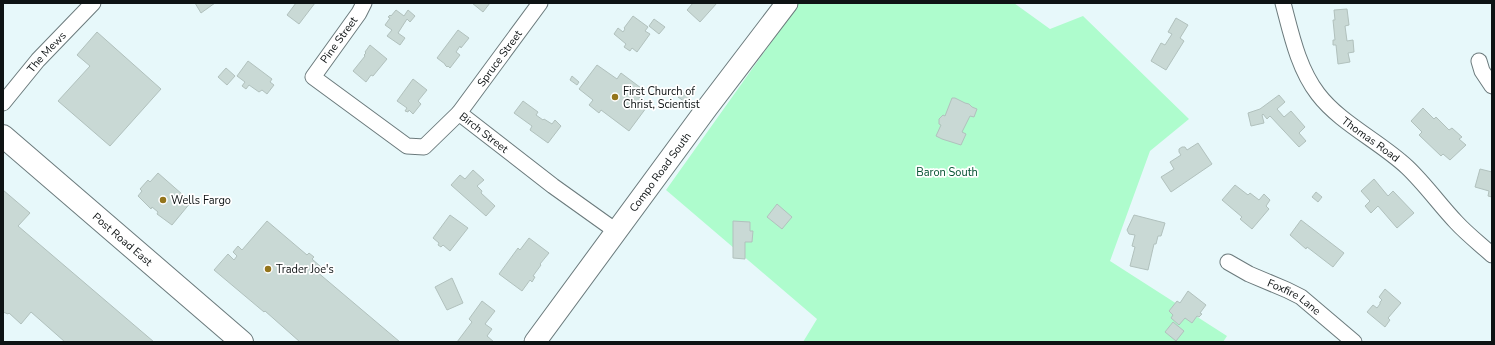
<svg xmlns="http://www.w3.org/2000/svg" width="1495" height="345" font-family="'Nunito Sans',sans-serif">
<rect width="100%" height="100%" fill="#e7f8fa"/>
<path fill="#aefccd" d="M799 3H1014L1050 29 1083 16 1189 119 1150 151 1110 261 1227 336 1223 342H803L817 319 666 190Z"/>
<g fill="#c9d9d5" stroke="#b1c1bd">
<path d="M195 3H215L201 13Z"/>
<path d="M296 3H315L299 24 287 15Z"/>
<path d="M472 3H490L483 12Z"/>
<path d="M693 3H717L700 22 687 10Z"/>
<path d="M1347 9 1349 25 1345 26 1347 41 1353 40 1354 52 1348 53 1350 62 1338 64 1336 45H1333V40H1335L1333 20H1335L1334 10Z"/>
<path d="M396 10 404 16 408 10 415 16 410 22 407 19 398 33 405 38 400 45 387 36 392 30 385 25 390 18 388 17 390 15 391 16Z"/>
<path d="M633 16 648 27 645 31 650 34 637 52 632 48 630 51 624 47 626 44 614 34 618 28 623 32 625 29 624 28Z"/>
<path d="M1176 18 1188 25 1180 38 1184 41 1166 70 1151 61 1161 43 1165 45 1172 34 1168 32Z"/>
<path d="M654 19 665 27 659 34 649 26Z"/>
<path d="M458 30 469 38 461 48 460 46 456 52 460 55 450 68 448 66 447 67 445 65V64L437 58Z"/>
<path d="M97 32 161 89 110 146 58 101 90 66 77 55Z"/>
<path d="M370 45 387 59 373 76 371 75 366 82 353 71 365 56 364 55 366 53 365 52Z"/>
<path d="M248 61 272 79 270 82 274 85 267 94 262 90 259 92 249 85 246 89 242 86 245 82 237 76Z"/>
<path d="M597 65 617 79 621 73 641 88 636 95 649 104 629 131 601 110 599 113 589 105 593 100 579 89Z"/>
<path d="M226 68 235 76 227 85 218 77Z"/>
<path d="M572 76 579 82 577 85 570 80Z"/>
<path d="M413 79 427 90 418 101 421 104 413 114 409 110 408 112 405 111 407 108 397 101Z"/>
<path d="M681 91 689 97 685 102 678 97Z"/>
<path d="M1279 95 1285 102 1277 109 1284 117 1291 111 1305 127 1299 133 1306 141 1299 147 1270 116 1267 119 1263 114 1262 115 1264 123 1251 126 1248 113 1260 109Z"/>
<path d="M952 98H955L965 103 969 104 972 107 977 109 974 117 970 116 962 132 966 134 961 145 942 139 936 136 941 125 939 124V119L943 115 945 116Z"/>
<path d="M523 101 538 112 536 115 543 120 544 119 552 124 555 120 561 126 548 143 530 130 532 126 514 113Z"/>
<path d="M1423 108 1434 119 1436 117 1449 130 1452 128 1462 137 1459 139 1466 145 1450 160 1443 154 1441 156 1419 135 1422 132 1411 121Z"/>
<path d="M1198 143 1212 164 1171 192 1161 177 1174 169 1170 162 1181 155 1179 152V149L1182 147H1185L1187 150Z"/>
<path d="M1480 169 1492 172V197L1488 196 1489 191 1475 187Z"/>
<path d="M473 170 484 180 477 186 482 191 481 193 495 206 486 216 451 185 460 175 465 179Z"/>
<path d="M158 173 191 202 172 225 157 214 158 212 152 207 151 209 138 196 142 191 140 189 148 180 150 182Z"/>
<path d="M1374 179 1388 196 1393 191 1414 213 1397 228 1378 206 1371 213 1365 206 1370 201 1361 191Z"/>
<path d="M1235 185 1248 195 1250 193 1259 200 1264 194 1270 200 1266 206 1269 209 1252 229 1240 219 1242 217 1222 200Z"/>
<path d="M3 190 30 213 18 226 154 342H65L31 312 21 324 9 313 8 314 3 312Z"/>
<path d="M1316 192 1322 197 1318 202 1312 197Z"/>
<path d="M777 204 792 217 782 229 767 217Z"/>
<path d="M450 215 468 228 450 251 443 245 441 247 438 245 439 243 433 238Z"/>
<path d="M1134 215 1165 223 1161 236H1158L1156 244H1154L1148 270 1130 266 1135 247 1132 246 1135 235 1129 234 1127 230Z"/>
<path d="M1301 220 1344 253 1333 267 1307 247 1306 249 1290 235Z"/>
<path d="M267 221 307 255 309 253 314 257 312 259 321 267 316 271 400 342H300L265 311 264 312 214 270 228 254 234 260 237 256 233 252 238 246 242 250Z"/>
<path d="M733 221 750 222V231H753L752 242H745V259L733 258Z"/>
<path d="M529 238 549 253 540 264 541 265 533 276 535 277 532 282 530 280 522 291 499 274 518 248 520 250Z"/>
<path d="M452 278 463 303 447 310 435 287Z"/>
<path d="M1385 289 1401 303 1388 318 1390 320 1385 327 1367 312 1373 305 1377 308 1380 304V302L1382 300 1379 297Z"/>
<path d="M1188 291 1206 305 1200 313 1202 314 1199 317 1197 316 1192 323 1185 318 1179 325 1171 318 1173 315 1169 311 1177 301 1180 303Z"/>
<path d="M482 301 495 311 485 324 492 329 487 336 494 342H457L472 322 469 319Z"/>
<path d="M1173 322 1184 331 1176 341 1165 332Z"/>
</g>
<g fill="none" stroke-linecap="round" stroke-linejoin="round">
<defs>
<g id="minor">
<path id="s1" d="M364 3 359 13 313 77 407 146 424 147 459 113 553 186 616 231"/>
<path id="s2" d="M1283 3C1291 33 1298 68 1318 94 1340 123 1379 141 1407 167 1425 184 1439 204 1456 222 1467 234 1480 244 1492 255"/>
<path d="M1479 61 1482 71 1492 86"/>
<path id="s3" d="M3 103 38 60 93 3"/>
<path id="s4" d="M459 113 540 3"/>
<path id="s5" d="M1228 262 1249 274 1287 290 1301 297 1354 342"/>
</g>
<g id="secondary">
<path id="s6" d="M535 342 707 108 787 3"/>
</g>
<g id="primary">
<path id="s7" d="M3 136 242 342"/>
</g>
</defs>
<use href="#minor" stroke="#6b7a7c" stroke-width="17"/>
<use href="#secondary" stroke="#6b7a7c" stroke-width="23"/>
<use href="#primary" stroke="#6b7a7c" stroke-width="24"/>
<use href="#minor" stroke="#fff" stroke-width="15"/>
<use href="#secondary" stroke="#fff" stroke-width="21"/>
<use href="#primary" stroke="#fff" stroke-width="22"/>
</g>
<g fill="#94751c" stroke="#fff" stroke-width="1.5">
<circle cx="615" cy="97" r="4"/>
<circle cx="163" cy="200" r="4"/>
<circle cx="268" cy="269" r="4"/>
</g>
<g text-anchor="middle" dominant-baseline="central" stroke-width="3.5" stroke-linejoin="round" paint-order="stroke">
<g font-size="11" fill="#0e1314" stroke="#fff">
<text transform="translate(339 40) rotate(-54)">Pine Street</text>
<text stroke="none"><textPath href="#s3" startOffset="67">The Mews</textPath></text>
<text stroke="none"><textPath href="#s4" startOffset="68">Spruce Street</textPath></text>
<text stroke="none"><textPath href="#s1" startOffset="304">Birch Street</textPath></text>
<text stroke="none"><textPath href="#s2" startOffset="168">Thomas Road</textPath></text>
<text stroke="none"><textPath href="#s6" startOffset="211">Compo Road South</textPath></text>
<text stroke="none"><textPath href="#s7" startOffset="158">Post Road East</textPath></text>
<text stroke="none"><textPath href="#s5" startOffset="75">Foxfire Lane</textPath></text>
</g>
<g font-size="11" fill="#0e1314" stroke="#fff" text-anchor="start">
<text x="623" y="91">First Church of<tspan x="623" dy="13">Christ, Scientist</tspan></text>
<text x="171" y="200">Wells Fargo</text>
<text x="276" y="269">Trader Joe's</text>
</g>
<g font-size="11" fill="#00502f" stroke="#fff">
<text x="947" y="172">Baron South</text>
</g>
</g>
<rect width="1495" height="345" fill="none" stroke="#0e1314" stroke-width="8"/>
</svg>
